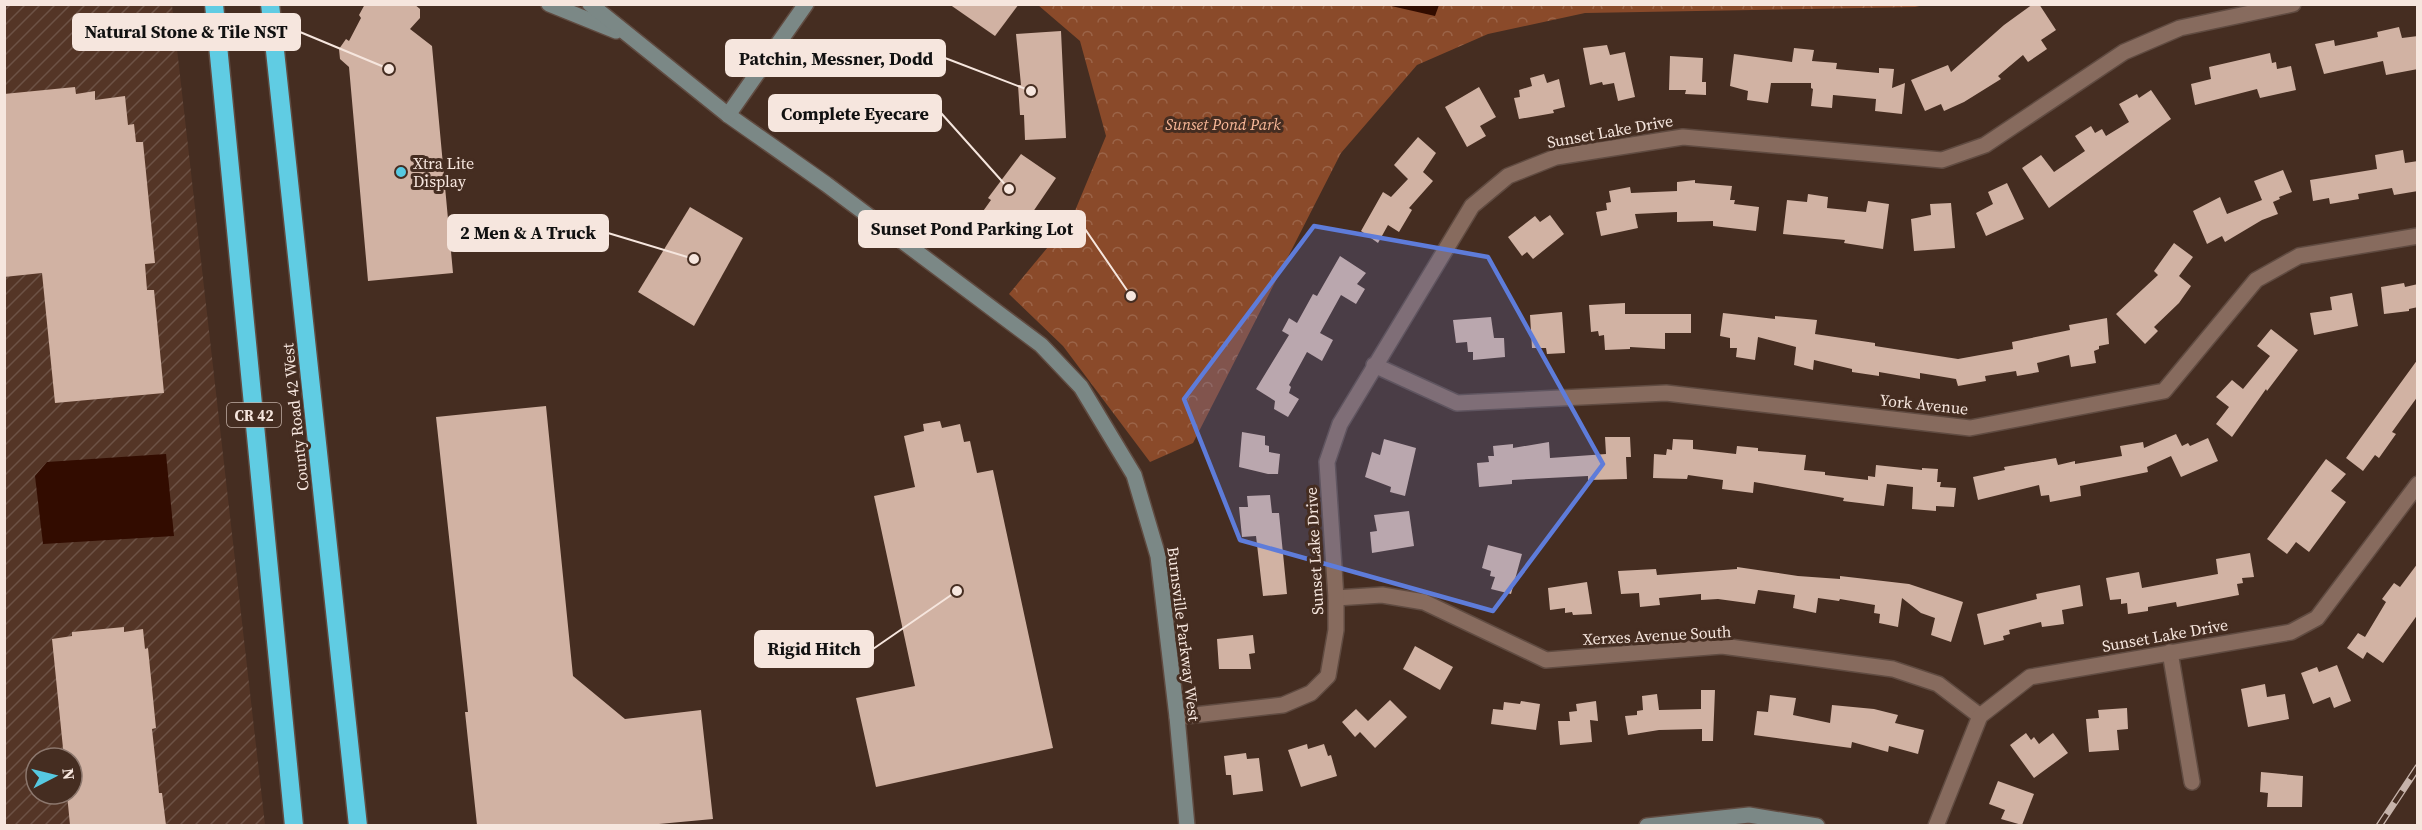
<svg xmlns="http://www.w3.org/2000/svg" width="2422" height="830" font-family="'Source Serif 4',serif">
<defs>
<pattern id="industrial-furrows" width="10" height="10" patternUnits="userSpaceOnUse" patternTransform="scale(1.5)"><rect width="10" height="10" fill="#543526"/><path d="M-1 1l2-2M0 10L10 0M9 11l2-2" fill="none" stroke="#6d5245"/></pattern>
<pattern id="park-crowns" width="20" height="18" patternUnits="userSpaceOnUse" patternTransform="scale(1.5)"><rect width="20" height="18" fill="#8a4a2a"/><path d="M2 6a3 3 0 1 1 6 0M12 15a3 3 0 1 1 6 0" fill="none" stroke="#9b6448"/></pattern>
</defs>
<rect width="100%" height="100%" fill="#452d21"/>
<path fill="url(#industrial-furrows)" fill-rule="evenodd" d="M5 5H172L265 825 5 826ZM36 758H72V794H36Z"/>
<path fill="url(#park-crowns)" d="M1038 5H1924L1915 7 1585 13 1488 34 1417 65 1341 153 1193 443 1150 462 1063 346 1009 294 1072 218 1106 136 1080 41Z"/>
<g fill="#320c00">
<path d="M1387 5H1439L1435 16Z"/>
<path d="M166 454 174 536 43 544 35 476 47 462Z"/>
</g>
<g fill="#d1b2a3">
<path d="M365 4H414L420 9V18L410 29 432 46 453 273 368 281 349 67 340 59 339 49 346 39 349 41 361 18 359 15Z"/>
<path d="M949 4H1019L995 36Z"/>
<path d="M2033 4H2039L2056 30 2041 40 2047 49 2028 62 2023 55 1998 76 2001 79 1964 102 1944 111 1941 104 1925 111 1911 80 1948 65 1951 72 2004 25Z"/>
<path d="M2399 27 2402 38 2418 36V69L2386 75 2383 61 2324 74 2315 44 2334 40 2335 46 2378 37 2377 32Z"/>
<path d="M1061 31 1066 138 1025 140 1024 115H1020L1018 85H1021L1016 34Z"/>
<path d="M1607 45 1610 55 1625 52 1635 97 1618 101 1614 83 1603 85 1602 82 1590 85 1583 48Z"/>
<path d="M1794 48 1814 50 1812 61 1837 63 1836 69 1879 73V68L1894 69 1892 88 1905 83 1902 114 1875 111 1876 99 1833 95 1832 108 1811 106 1813 89 1811 88V83H1771L1768 103 1747 100 1748 91 1730 86 1734 54 1792 62Z"/>
<path d="M2270 53 2272 63 2276 62 2277 69 2291 66 2296 90 2260 98 2257 89 2195 105 2191 84 2211 79 2209 67Z"/>
<path d="M1670 56 1703 58 1702 82H1706V95L1685 94 1686 90H1669Z"/>
<path d="M1544 74 1547 83 1559 79 1565 107 1553 110 1554 113 1519 119 1514 98 1520 97 1519 90 1532 86 1530 78Z"/>
<path d="M75 87 76 94 95 91V100L125 96 128 125 134 124 136 142H143L155 263 145 264 147 290H154L164 393 55 403 42 273 4 277V94Z"/>
<path d="M1479 87 1496 117 1480 126 1486 136 1467 147 1445 107Z"/>
<path d="M2151 90 2171 119 2049 208 2022 168 2041 155 2054 172 2085 151 2075 136 2091 126 2095 133 2102 129 2106 136 2129 122 2119 104 2137 94 2139 98Z"/>
<path d="M1418 137 1436 153 1423 172 1433 181 1409 208 1412 210 1399 232 1388 225 1378 243 1361 231 1383 192 1391 197 1408 179 1394 165Z"/>
<path d="M2403 150 2405 163 2418 161V191L2394 195 2392 188 2358 194 2359 199 2330 204 2329 198 2313 201 2310 180 2377 169 2375 155Z"/>
<path d="M1021 154 1056 178 1011 244 976 221 991 200 988 198Z"/>
<path d="M2283 170 2292 192 2279 197 2280 199 2273 202 2278 214 2262 220 2225 242 2222 236 2207 244 2193 211 2220 197 2227 214 2262 200 2254 181Z"/>
<path d="M1695 180V183L1732 186 1730 200H1735L1734 204 1759 207 1756 231 1713 226V221L1677 222V212L1635 214 1638 228 1601 236 1596 212 1607 210 1606 203 1611 202 1609 191 1630 187 1631 193 1677 191V182Z"/>
<path d="M2007 183 2024 219 1986 236 1976 213 1993 204 1988 192Z"/>
<path d="M1808 194 1828 197 1827 208 1866 212 1868 201 1889 204 1883 249 1844 243 1845 240 1783 234 1787 200 1807 202Z"/>
<path d="M1951 203 1955 248 1914 251 1911 219 1931 215 1930 204Z"/>
<path d="M690 207 743 238 694 326 638 292Z"/>
<path d="M1550 215 1564 234 1533 259 1527 252 1522 256 1508 237 1535 216 1540 222Z"/>
<path d="M2174 243 2193 257 2179 276 2191 286 2179 303 2154 327 2158 331 2145 344 2116 314 2158 275 2154 271Z"/>
<path d="M1340 256 1366 273 1357 284 1365 289 1356 304 1341 295 1320 333 1333 340 1322 361 1307 352 1289 385 1291 387 1289 393 1299 399 1288 417 1274 409 1275 401 1256 389 1289 335 1282 331 1289 318 1297 323 1313 294 1317 296Z"/>
<path d="M2404 283 2405 287 2418 284V307L2409 309V311L2384 314 2381 287Z"/>
<path d="M2352 293 2358 326 2314 335 2310 313 2332 310 2330 297Z"/>
<path d="M1625 303V314H1691V333H1665V349L1630 347V349L1605 350 1604 335 1599 336 1598 331 1591 332 1589 305Z"/>
<path d="M1562 312 1565 353 1547 354 1546 348H1532L1530 315Z"/>
<path d="M1723 313 1775 319V316L1817 320 1815 334 1875 343V346L1958 359 2013 349 2012 342 2070 330 2069 325 2107 318 2109 344 2099 346V349L2094 351 2096 363 2071 367 2069 355 2037 363 2039 372 2017 376 2016 371 1985 376 1986 381 1958 386 1956 379 1920 373V379L1879 372V376L1852 372V369L1814 360 1813 370 1794 365 1796 347 1758 337 1755 360 1736 357 1737 348H1730V338L1720 336Z"/>
<path d="M1491 317 1494 338H1504L1505 357 1473 360V352H1468L1467 342 1456 343 1453 320Z"/>
<path d="M2271 329 2298 350 2267 391 2266 389 2232 437 2216 424 2229 407 2216 397 2232 380 2243 389 2270 356 2257 346Z"/>
<path d="M2418 359V396L2392 432 2396 434 2379 458 2375 455 2363 471 2346 458Z"/>
<path d="M546 406 573 676 625 719 701 710 713 819 648 825H477L465 712H468L436 417Z"/>
<path d="M940 421 942 428 960 424 964 442 970 441 977 473 993 470 1053 748 876 787 856 698 915 686 874 496 915 487 904 436 924 431 923 424Z"/>
<path d="M1242 432 1265 436V445L1269 446V452L1280 454 1278 474H1268L1239 467Z"/>
<path d="M2176 434 2182 446 2188 443 2190 446 2208 438 2218 461 2181 477 2171 456 2147 467 2148 472 2080 486 2081 496 2050 502 2049 495 2041 496 2039 485 1978 500 1973 477 2005 470 2004 467 2056 458 2058 465 2075 461V464L2122 456 2120 446 2143 442 2144 448Z"/>
<path d="M1605 437H1630L1631 457H1626L1627 479 1588 480V476L1512 480V484L1479 487 1477 463 1489 462 1488 456H1494L1493 446 1513 444V448L1549 442 1550 458 1606 454Z"/>
<path d="M1384 439 1416 448 1405 496 1390 492 1391 487 1365 477 1372 452 1380 455Z"/>
<path d="M1673 439 1693 440V449L1736 454 1737 446 1758 448V451L1806 455 1804 470 1825 472V475L1868 480V476L1875 477 1876 465 1922 470V468L1938 469 1937 482H1941L1940 487 1956 488 1954 507 1936 506V511L1912 509 1913 487 1887 484 1884 506 1843 501 1844 498 1754 482 1753 493 1722 489 1723 480 1688 475 1687 479 1653 478 1654 454 1666 455 1667 449 1672 450Z"/>
<path d="M2326 459 2346 474 2331 491 2346 502 2309 552 2296 542 2287 554 2267 539Z"/>
<path d="M1270 495 1272 513H1279L1287 594 1263 596 1256 536 1242 537 1239 507H1248L1247 496Z"/>
<path d="M1409 511 1414 546 1372 553 1370 532 1377 531 1374 515Z"/>
<path d="M1488 545 1522 554 1511 594 1491 589 1495 577 1490 576 1491 571 1482 568Z"/>
<path d="M2250 553 2254 577 2242 578 2243 583 2237 584 2239 595 2177 607 2176 602 2148 607V611L2128 614 2127 603 2121 604V599L2110 600 2106 578 2139 572 2142 588 2218 574 2216 559Z"/>
<path d="M2418 563V614L2383 663 2367 652 2363 659 2347 648 2358 633 2365 637 2386 602 2382 599 2394 583 2400 587Z"/>
<path d="M1737 567 1798 576 1840 579V576L1909 584 1963 602 1951 642 1931 635 1935 618 1921 613 1902 598 1898 627 1879 623 1880 614 1874 613 1875 605 1840 599 1839 601 1818 598 1816 613 1793 608 1795 595 1758 590 1755 604 1718 599 1701 600V594L1659 598 1660 605 1640 607 1639 593 1621 594 1618 571 1656 569 1657 575 1737 569Z"/>
<path d="M1587 582 1592 614 1573 615 1572 612 1565 613V608L1550 610 1548 588Z"/>
<path d="M2080 585 2083 606 2062 610 2064 624 2042 627 2041 622 2009 630 2010 634 2003 636 2004 640 1984 645 1977 614 2037 599 2036 594Z"/>
<path d="M124 627V632L143 629 145 649 148 648 156 728 152 729 159 793H162L166 825H70L67 794H72V758H64L52 639 72 636V632Z"/>
<path d="M1253 635 1255 653 1249 654 1251 669H1219L1217 639Z"/>
<path d="M1415 646 1453 667 1440 690 1403 669Z"/>
<path d="M2337 665 2351 701 2334 708 2330 697 2313 704 2301 673 2317 667 2319 672Z"/>
<path d="M2265 684 2267 697 2285 694 2289 719 2248 727 2241 689Z"/>
<path d="M1701 690H1715L1713 741H1702V729L1659 730 1628 735 1625 716 1637 715V711L1643 710 1642 696 1657 694 1659 710 1701 709Z"/>
<path d="M1770 695 1796 698 1793 715 1830 723 1832 705 1874 709 1898 715 1895 723 1924 730 1918 754 1889 746 1888 752 1852 742 1851 748 1754 735 1757 711 1768 712Z"/>
<path d="M1390 700 1407 717 1375 748 1360 732 1355 737 1342 722 1356 709 1368 721Z"/>
<path d="M1521 701 1540 704 1536 730 1491 724 1493 709 1503 710 1504 702 1520 704Z"/>
<path d="M1596 701 1598 721 1590 720 1592 742 1560 745 1558 721H1570L1569 712 1577 711 1576 704Z"/>
<path d="M2127 708 2128 729 2117 730 2119 750 2089 752 2086 719 2099 718 2098 710Z"/>
<path d="M2026 733 2031 740 2034 737 2039 744 2053 733 2068 753 2034 778 2010 745Z"/>
<path d="M1307 744 1308 749 1324 744 1328 756 1331 755 1337 776 1301 787 1288 750Z"/>
<path d="M1246 753 1247 759 1259 758 1263 791 1233 795 1231 775H1226L1224 756Z"/>
<path d="M2261 772 2303 776 2302 807H2267L2268 793 2260 792Z"/>
<path d="M1998 781 2034 794 2022 825 2001 819 2005 810 1989 804Z"/>
</g>
<g fill="none" stroke-linecap="round" stroke-linejoin="round">
<defs>
<g id="street">
<path d="M1374 365 1457 403 1666 393 1970 428 2164 391 2256 280 2299 256 2418 236"/>
<path d="M1336 598 1382 595 1424 602 1546 660 1722 646 1893 669 1938 684 1980 716"/>
<path d="M2170 652 2192 782"/>
<path d="M1177 717 1283 705 1311 693 1328 676 1336 630V598L1327 462 1340 424 1472 206 1508 176 1556 157 1683 137 1942 160 1985 145 2124 52 2180 28 2293 4"/>
<path d="M1936 826 1980 716 2030 677 2291 632 2317 618 2418 484"/>
</g>
<g id="secondary">
<path d="M549 4 616 31"/>
<path d="M590 4 728 115 826 184 1041 345 1081 387 1134 475 1158 556 1177 717 1187 826"/>
<path d="M728 115 806 4"/>
<path d="M1647 826 1749 815 1817 826"/>
</g>
<g id="highway">
<path d="M214 4 294 826"/>
<path d="M270 4 358 826"/>
</g>
</defs>
<use href="#street" stroke="#604b41" stroke-width="18"/>
<use href="#secondary" stroke="#604b41" stroke-width="18"/>
<use href="#highway" stroke="#604b41" stroke-width="21"/>
<use href="#street" stroke="#876b5e" stroke-width="15"/>
<use href="#secondary" stroke="#7b8886" stroke-width="15"/>
<use href="#highway" stroke="#60cce3" stroke-width="18"/>
<defs>
<path id="rail" d="M2379 826 2418 767"/>
</defs>
<use href="#rail" stroke="#c6b3aa" stroke-width="7"/>
<use href="#rail" stroke="#452d21" stroke-width="4.5" stroke-dasharray="14" stroke-linecap="butt"/>
</g>
<path fill="#5e7cda" fill-opacity="0.2" stroke="#5e7cda" stroke-width="4.5" stroke-linejoin="round" d="M1314 226 1488 257 1603 464 1493 611 1240 540 1184 399Z"/>
<circle fill="#56c9e1" stroke="#452d21" stroke-width="2" cx="401" cy="172" r="6"/>
<g text-anchor="middle" dominant-baseline="central" stroke-width="6" stroke-linejoin="round" paint-order="stroke">
<rect fill="#452d21" stroke="#c1aea5" stroke-width="1.5" x="227" y="403" width="54" height="24" rx="4.5"/>
<g font-size="15" font-weight="bold" fill="#f6e6de">
<text x="254" y="415">CR 42</text>
</g>
<g font-size="16" font-style="italic" fill="#f9b899" stroke="#452d21">
<text x="1223" y="124">Sunset Pond Park</text>
</g>
<g font-size="16" fill="#f6e6de" stroke="#452d21">
<text transform="translate(1610 131) rotate(-10)">Sunset Lake Drive</text>
<text transform="translate(1924 404) rotate(6)">York Avenue</text>
<text transform="translate(295 417) rotate(-96)">County Road 42 West</text>
<text transform="translate(1314 551) rotate(-93)">Sunset Lake Drive</text>
<text transform="translate(1184 634) rotate(83)">Burnsville Parkway West</text>
<text transform="translate(1657 635) rotate(-3)">Xerxes Avenue South</text>
<text transform="translate(2165 635) rotate(-10)">Sunset Lake Drive</text>
</g>
<g font-size="16" fill="#f6e6de" stroke="#452d21" text-anchor="start">
<text x="413" y="163">Xtra Lite<tspan x="413" dy="18">Display</tspan></text>
</g>
</g>
<path fill="none" stroke="#f6e6de" stroke-width="2" d="M389 69L300 32M1031 91L945 58M1009 189L941 113M1131 296L1085 229M694 259L608 233M957 591L873 649"/>
<g fill="#f6e6de" stroke="#452d21" stroke-width="2">
<circle cx="389" cy="69" r="6"/>
<circle cx="1031" cy="91" r="6"/>
<circle cx="1009" cy="189" r="6"/>
<circle cx="1131" cy="296" r="6"/>
<circle cx="694" cy="259" r="6"/>
<circle cx="957" cy="591" r="6"/>
</g>
<g fill="#f6e6de" stroke="#f6e6de" stroke-width="2">
<rect x="73" y="14" width="227" height="36" rx="6"/>
<rect x="726" y="40" width="219" height="36" rx="6"/>
<rect x="769" y="95" width="172" height="36" rx="6"/>
<rect x="859" y="211" width="226" height="36" rx="6"/>
<rect x="448" y="215" width="160" height="36" rx="6"/>
<rect x="755" y="631" width="118" height="36" rx="6"/>
</g>
<g font-size="18" text-anchor="middle" font-weight="bold" fill="#111">
<text x="186" y="38">Natural Stone &amp; Tile NST</text>
<text x="836" y="65">Patchin, Messner, Dodd</text>
<text x="855" y="120">Complete Eyecare</text>
<text x="972" y="235">Sunset Pond Parking Lot</text>
<text x="528" y="239">2 Men &amp; A Truck</text>
<text x="814" y="655">Rigid Hitch</text>
</g>
<rect width="2422" height="830" fill="none" stroke="#f6e6de" stroke-width="12"/>
<g transform="translate(54 776) rotate(83)"><circle r="28" fill="#452d21" stroke="#8c776d" stroke-width="1.5"/>
<path d="M0-4.5L10 22L0 15L-10 22Z" fill="#56c9e1"/>
<text y="-9" font-size="16" font-weight="bold" text-anchor="middle" fill="#f6e6de">N</text>
</g>
</svg>
